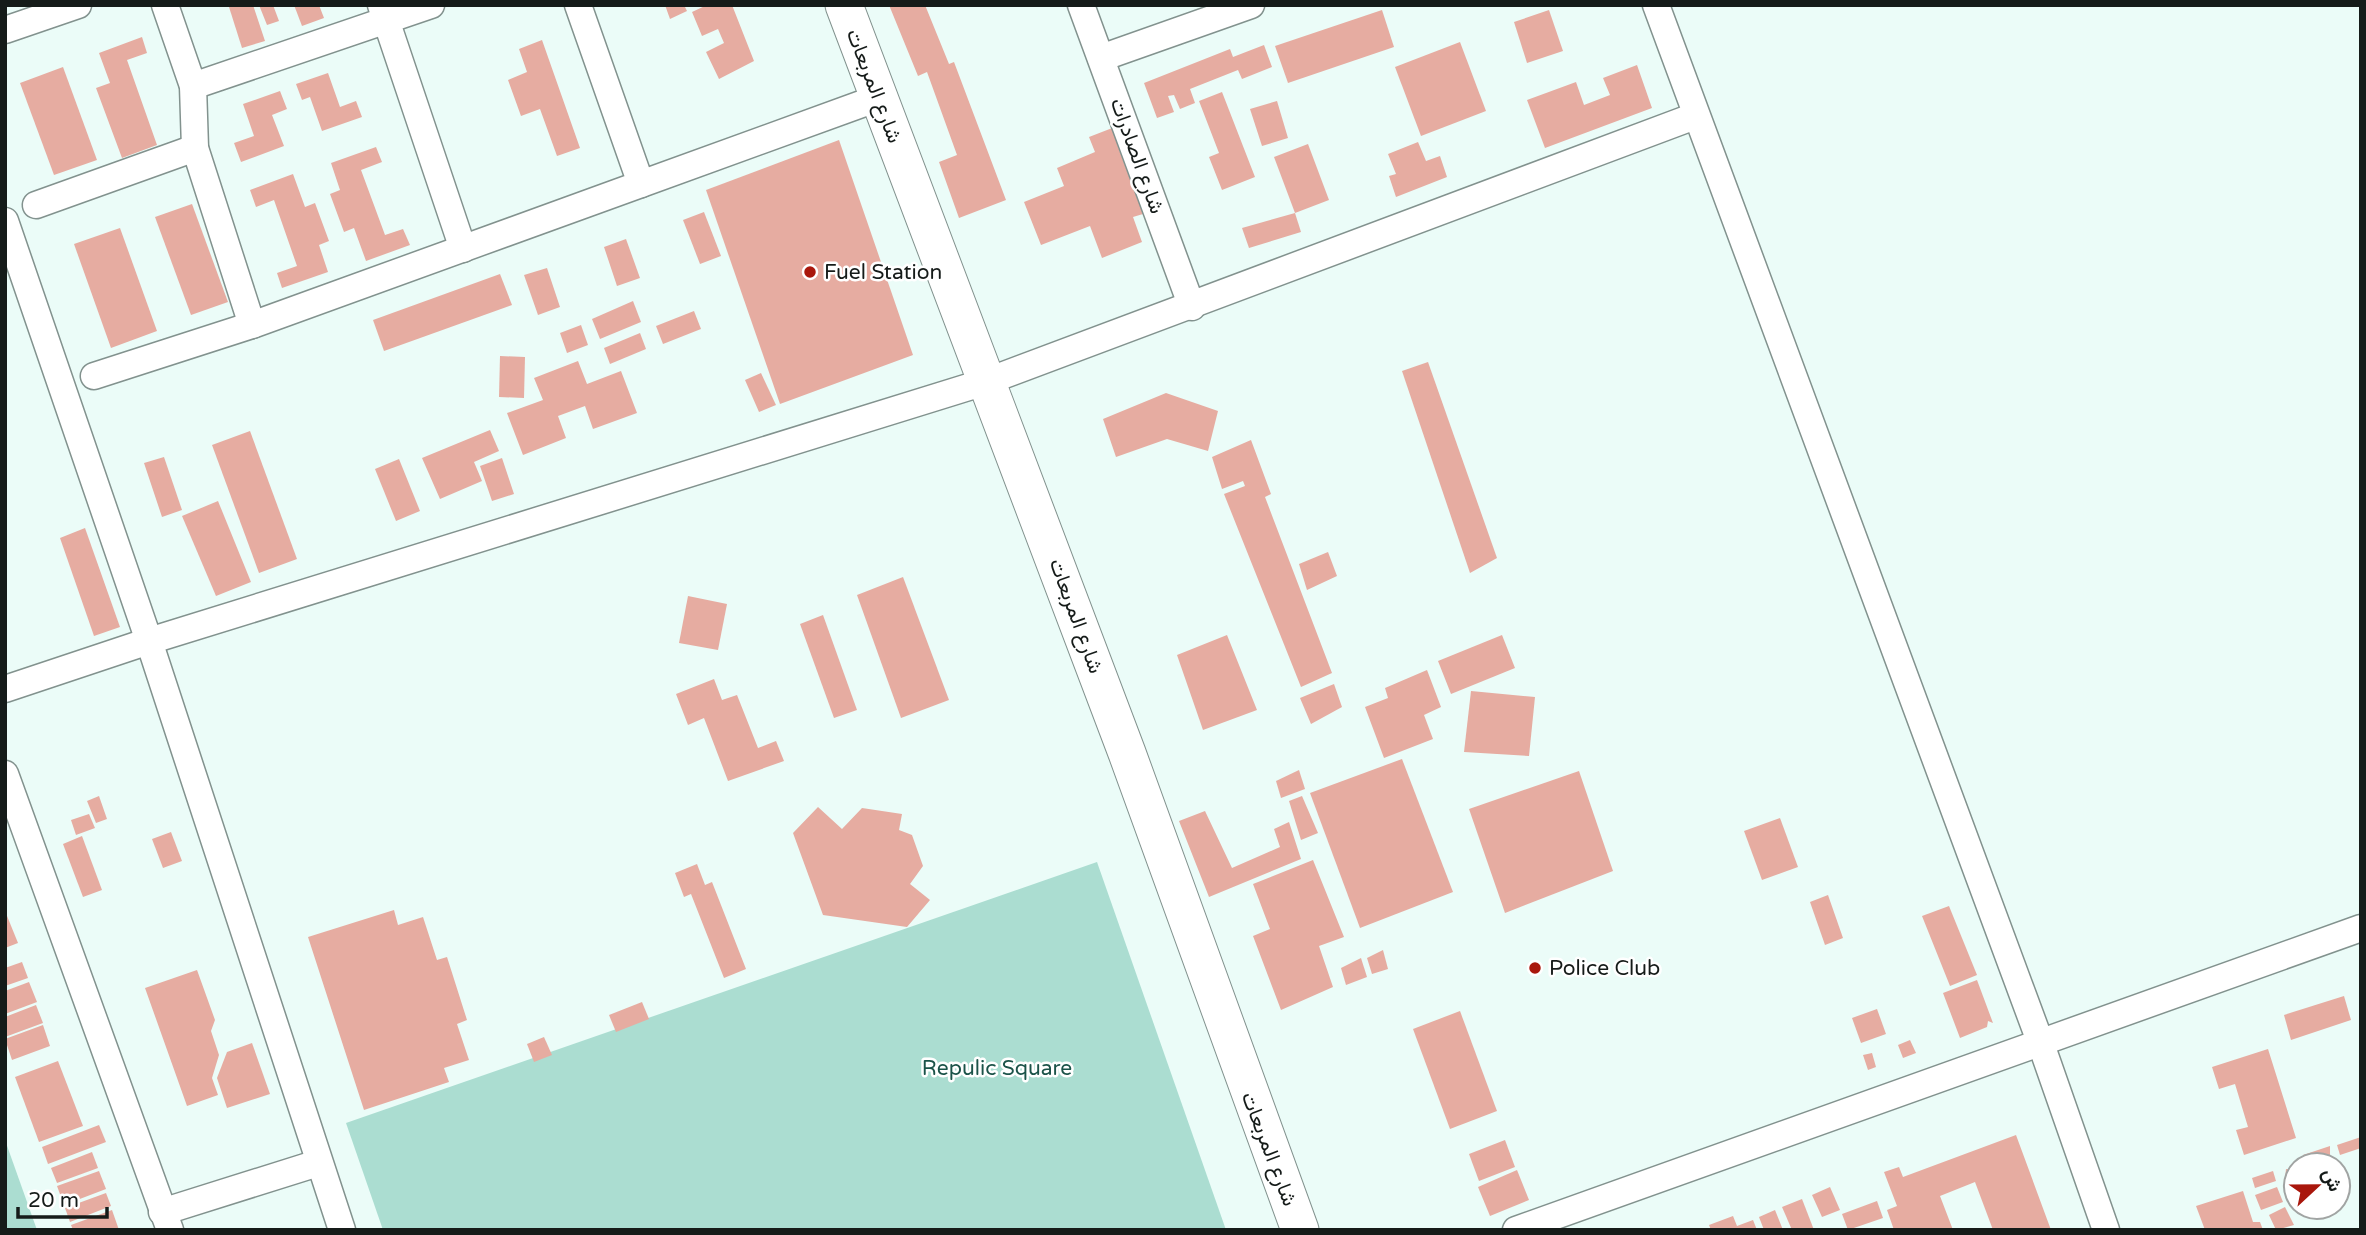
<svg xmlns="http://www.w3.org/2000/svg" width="2366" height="1235" font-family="'Varela Round',Vazirmatn,sans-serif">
<rect width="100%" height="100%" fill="#ebfcf8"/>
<g fill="#abddd1">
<path d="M1097 862 1226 1230H383L346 1123Z"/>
<path d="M5 1140 37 1230H5Z"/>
</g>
<g fill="#e6aca1">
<path d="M236 5H253L265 41 242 48 229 7Z"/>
<path d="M259 5H273L279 21 267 25Z"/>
<path d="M294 5H319L324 18 302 26Z"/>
<path d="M665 5H684L687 11 670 19Z"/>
<path d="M707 5H732L754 61 719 79 706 52 724 43 718 29 702 36 692 12Z"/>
<path d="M889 5H925L949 64 954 62 1006 200 959 218 939 162 957 155 927 72 918 76Z"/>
<path d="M1382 10 1394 47 1288 83 1275 46Z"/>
<path d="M1549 10 1563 51 1527 63 1514 22Z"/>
<path d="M142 37 147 53 127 60 157 145 122 158 96 88 110 83 99 53Z"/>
<path d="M542 40 580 148 557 156 540 109 521 116 508 80 527 72 519 49Z"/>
<path d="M1460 42 1486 111 1421 136 1395 67Z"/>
<path d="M1264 45 1272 67 1242 79 1238 70 1190 89 1195 103 1180 109 1174 95 1168 96 1174 112 1157 118 1144 83 1230 49 1233 57Z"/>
<path d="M1637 65 1652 108 1545 148 1527 100 1576 82 1584 105 1610 95 1603 78Z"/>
<path d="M63 67 97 160 54 175 20 83Z"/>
<path d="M328 73 340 107 356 101 362 117 322 131 310 97 302 100 296 84Z"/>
<path d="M280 91 287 109 272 115 284 146 241 162 234 143 254 136 243 104Z"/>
<path d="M1222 92 1255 177 1222 190 1209 157 1219 153 1199 101Z"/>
<path d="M1277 101 1288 138 1262 146 1250 109Z"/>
<path d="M1120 125 1125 141 1117 144 1143 214 1133 217 1142 242 1102 258 1090 226 1041 245 1024 202 1064 186 1057 168 1095 152 1089 137Z"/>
<path d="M839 140 913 355 780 404 706 190Z"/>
<path d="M1418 142 1426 161 1440 156 1447 177 1396 197 1389 176 1396 174 1388 154Z"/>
<path d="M1308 144 1329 200 1295 213 1274 157Z"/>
<path d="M376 147 382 162 361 170 385 235 403 229 410 245 366 261 354 228 344 232 330 194 340 190 331 163Z"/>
<path d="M293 174 305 207 315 203 329 241 319 245 328 272 282 288 277 273 297 266 274 200 256 207 250 190Z"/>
<path d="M192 204 228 302 191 315 155 217Z"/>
<path d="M704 212 721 256 700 264 683 220Z"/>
<path d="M1295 213 1301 232 1249 248 1242 228Z"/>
<path d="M120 228 157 331 111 348 74 244Z"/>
<path d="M626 239 640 278 617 286 604 247Z"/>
<path d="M547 268 560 307 538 315 524 275Z"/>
<path d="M500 274 512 305 384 351 373 320Z"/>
<path d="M633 301 641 322 600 339 592 319Z"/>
<path d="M694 311 701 329 663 344 656 326Z"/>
<path d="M581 325 588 345 567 353 560 333Z"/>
<path d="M640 333 646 349 610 364 604 348Z"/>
<path d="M500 356 525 357 524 398 499 397Z"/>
<path d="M578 361 587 384 621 371 637 413 593 429 585 406 558 416 566 438 523 455 507 413 543 400 534 378Z"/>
<path d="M1428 362 1497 558 1470 573 1402 371Z"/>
<path d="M761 373 776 405 759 412 745 380Z"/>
<path d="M1166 393 1218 411 1208 451 1167 439 1116 457 1103 419Z"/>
<path d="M490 430 499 451 474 462 482 481 440 499 422 458Z"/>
<path d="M250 431 297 559 259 573 212 445Z"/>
<path d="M1251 440 1271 494 1265 497 1332 673 1301 687 1224 494 1245 486 1243 481 1222 489 1212 457Z"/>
<path d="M164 457 182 510 162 517 144 463Z"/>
<path d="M502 458 514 494 492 501 480 466Z"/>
<path d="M399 459 420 511 396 521 375 469Z"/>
<path d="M218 501 251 582 216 596 182 516Z"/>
<path d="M85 528 120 627 94 636 60 538Z"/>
<path d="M1328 552 1337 576 1307 590 1299 564Z"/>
<path d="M903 577 949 700 901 718 857 595Z"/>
<path d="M688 596 727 604 718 650 679 643Z"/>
<path d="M823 615 857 710 834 718 800 624Z"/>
<path d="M1227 635 1257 710 1203 730 1177 655Z"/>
<path d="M1502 635 1515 668 1451 694 1438 661Z"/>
<path d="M1427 670 1441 707 1424 715 1433 739 1384 758 1365 707 1388 698 1385 688Z"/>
<path d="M714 679 722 700 737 695 758 748 776 741 784 761 728 781 704 718 688 725 676 694Z"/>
<path d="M1334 684 1342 707 1311 724 1300 698Z"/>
<path d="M1471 691 1535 697 1529 756 1464 752Z"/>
<path d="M1402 759 1453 892 1360 928 1310 793Z"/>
<path d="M1299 770 1305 789 1281 798 1276 781Z"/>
<path d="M1579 771 1613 871 1505 913 1469 809Z"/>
<path d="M99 796 107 819 96 823 87 801Z"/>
<path d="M1302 796 1318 833 1301 840 1289 801Z"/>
<path d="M818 807 842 829 862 808 902 814 899 830 912 835 923 866 910 884 930 900 907 927 823 915 793 833Z"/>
<path d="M1205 811 1232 868 1280 847 1274 829 1289 822 1301 859 1209 897 1179 821Z"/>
<path d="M89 814 95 828 76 835 71 820Z"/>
<path d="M1780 818 1798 867 1762 880 1744 831Z"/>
<path d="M171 832 182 861 163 868 152 839Z"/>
<path d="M82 836 102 890 83 897 63 844Z"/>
<path d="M1313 860 1344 937 1319 946 1333 987 1281 1010 1253 936 1270 929 1253 884Z"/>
<path d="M697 864 705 885 712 882 746 969 724 978 691 894 684 897 675 873Z"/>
<path d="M1828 895 1843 938 1825 945 1810 902Z"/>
<path d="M1949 906 1977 975 1950 986 1922 916Z"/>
<path d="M394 910 398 925 423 917 437 960 447 957 467 1020 457 1024 469 1060 444 1068 449 1082 364 1110 308 937Z"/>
<path d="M5 911 18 943 5 948Z"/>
<path d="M1383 950 1388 969 1372 974 1367 958Z"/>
<path d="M1361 958 1367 977 1346 985 1341 968Z"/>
<path d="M22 962 28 978 5 986V968Z"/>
<path d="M197 970 215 1020 211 1031 219 1055 212 1078 218 1095 187 1106 145 988Z"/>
<path d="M1977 980 1993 1023 1988 1021 1987 1027 1960 1038 1943 993Z"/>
<path d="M29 982 37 1002 5 1014V991Z"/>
<path d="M2344 996 2351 1020 2291 1040 2284 1015Z"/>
<path d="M642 1002 649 1019 616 1032 609 1015Z"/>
<path d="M36 1005 43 1023 5 1037V1017Z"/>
<path d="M1877 1009 1886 1034 1861 1043 1852 1018Z"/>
<path d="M1460 1011 1497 1111 1450 1129 1413 1029Z"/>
<path d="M43 1025 50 1046 12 1060 5 1039Z"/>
<path d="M544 1037 552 1055 534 1062 527 1044Z"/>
<path d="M1910 1040 1916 1053 1903 1058 1898 1045Z"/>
<path d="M252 1043 270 1094 227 1108 217 1078 227 1052Z"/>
<path d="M2268 1049 2296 1138 2244 1155 2236 1130 2248 1127 2235 1084 2219 1089 2212 1067Z"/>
<path d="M1872 1053 1876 1067 1868 1070 1863 1055Z"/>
<path d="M58 1061 83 1126 39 1142 15 1077Z"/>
<path d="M99 1125 106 1142 48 1164 42 1147Z"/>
<path d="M2016 1135 2051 1230H1993L1975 1182 1940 1196 1953 1230H1894L1887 1210 1897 1206 1884 1172 1899 1167 1903 1177Z"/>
<path d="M2361 1137V1148L2340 1155 2337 1145Z"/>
<path d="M1505 1140 1515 1167 1479 1181 1469 1154Z"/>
<path d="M2330 1146V1165H2304L2303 1155Z"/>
<path d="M92 1152 98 1168 57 1183 51 1168Z"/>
<path d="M2286 1169 2296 1170V1190L2284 1189Z"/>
<path d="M1517 1170 1529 1200 1490 1216 1478 1187Z"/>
<path d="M99 1171 106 1189 64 1205 57 1186Z"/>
<path d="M2273 1171 2276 1181 2255 1188 2252 1178Z"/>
<path d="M1830 1187 1840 1210 1822 1217 1812 1195Z"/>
<path d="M2277 1187 2283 1202 2261 1210 2255 1195Z"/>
<path d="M2243 1191 2253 1222H2260L2263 1230H2205L2196 1206Z"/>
<path d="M106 1193 111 1206 70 1222 65 1208Z"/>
<path d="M1802 1199 1814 1230H1792L1782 1207Z"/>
<path d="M1877 1201 1883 1218 1848 1230 1842 1214Z"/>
<path d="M2285 1207 2294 1225 2276 1230 2269 1215Z"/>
<path d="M112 1210 119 1230H73L71 1225Z"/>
<path d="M1775 1210 1783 1230H1764L1759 1217Z"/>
<path d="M1733 1216 1737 1226 1753 1220 1757 1230H1711L1709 1225Z"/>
</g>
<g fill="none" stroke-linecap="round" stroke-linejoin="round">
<defs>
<g id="street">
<path d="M165 5 193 86 195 148 252 325"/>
<path d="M381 5 463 249"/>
<path d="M1081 5 1192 307"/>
<path d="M1656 5 2041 1044 2106 1230"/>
<path d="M5 30 78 5"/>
<path d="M1101 58 1251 5"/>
<path d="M193 86 431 5"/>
<path d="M641 184 878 98"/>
<path d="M36 205 195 148"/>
<path d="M5 221 149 641 342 1230"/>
<path d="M94 376 252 325 641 184 578 5"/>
<path d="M5 689 149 641 988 381 1695 116"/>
<path d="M5 774 170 1230"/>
<path d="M162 1212 318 1163"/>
<path d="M1516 1230 2361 928"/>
</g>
<path id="secondary" d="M844 5 1127 753 1300 1230"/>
</defs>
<use href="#street" stroke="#82928e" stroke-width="29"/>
<use href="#secondary" stroke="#82928e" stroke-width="39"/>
<use href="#street" stroke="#fff" stroke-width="26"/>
<use href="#secondary" stroke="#fff" stroke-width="37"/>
</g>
<g fill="#a9170c" stroke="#fff" stroke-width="2.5">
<circle cx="810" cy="272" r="7"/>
<circle cx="1535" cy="968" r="7"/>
</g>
<g text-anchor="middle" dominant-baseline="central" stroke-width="5" stroke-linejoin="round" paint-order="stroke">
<g font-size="21" fill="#151b19" stroke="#fff">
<text transform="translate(874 86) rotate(69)">شارع المربعات</text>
<text transform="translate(1137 156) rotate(70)">شارع الصادرات</text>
<text transform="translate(1076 616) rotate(70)">شارع المربعات</text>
<text transform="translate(1269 1149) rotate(69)">شارع المربعات</text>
</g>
<g font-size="21" fill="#151b19" stroke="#fff" text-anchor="start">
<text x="824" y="272">Fuel Station</text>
<text x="1549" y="968">Police Club</text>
</g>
<g font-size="21" fill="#1b5349" stroke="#fff">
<text x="997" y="1068">Repulic Square</text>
</g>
</g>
<rect width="2366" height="1235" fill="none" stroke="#151b19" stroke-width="14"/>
<g transform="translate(2317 1186) rotate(68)"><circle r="33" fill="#ffffff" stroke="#a1a4a3" stroke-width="2"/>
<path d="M0-5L12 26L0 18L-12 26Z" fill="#a9170c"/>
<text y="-10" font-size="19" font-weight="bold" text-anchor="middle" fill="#151b19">ش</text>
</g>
<path d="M18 1207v10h89v-10" fill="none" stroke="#151b19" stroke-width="3.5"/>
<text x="28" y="1207" font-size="21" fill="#151b19" stroke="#ffffff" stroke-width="5" paint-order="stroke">20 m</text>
</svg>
